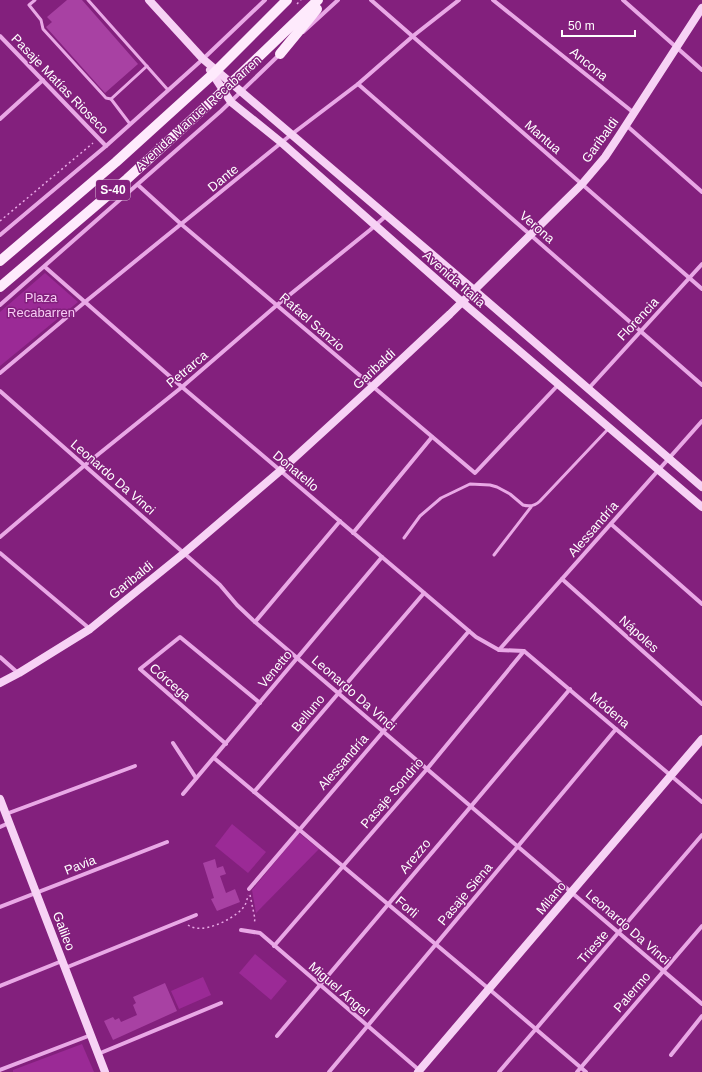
<svg xmlns="http://www.w3.org/2000/svg" width="702" height="1072" font-family="Helvetica,sans-serif">
<rect width="100%" height="100%" fill="#83207d"/>
<g fill="#9b2a96">
<path d="M45 273 78 302 0 366V312Z"/>
<path d="M232 824 266 852 248 873 215 846Z"/>
<path d="M299 833 319 849 256 913 252 890Z"/>
<path d="M255 954 287 981 271 1000 239 973Z"/>
<path d="M203 977 211 995 179 1009 171 991Z"/>
<path d="M82 1044 94 1072H13V1070Z"/>
</g>
<g fill="#a841a3">
<path d="M67 0H82L138 64 105 93 46 27 52 22 47 17Z"/>
<path d="M215 859 217 868 223 866 226 874 220 876 226 893 235 889 240 902 217 911 211 899 214 898 203 863Z"/>
<path d="M165 983 177 1011 113 1040 104 1021 113 1017 115 1020 119 1018 121 1022 137 1015 133 1005 136 1003 133 997Z"/>
</g>
<g fill="none" stroke-linecap="round" stroke-linejoin="round">
<g stroke="#e9a8e6" stroke-width="1.5" stroke-dasharray="2 3" stroke-linecap="butt">
<path d="M297 4 301 0"/>
<path d="M0 221 93 143"/>
<path d="M250 895 255 919 254 924"/>
<path d="M188 925C201 935 232 920 242 909 246 905 247 900 248 895"/>
</g>
<g stroke="#e9a8e6" stroke-width="3">
<path d="M35 0 29 5 41 20 43 29 106 98 111 99"/>
<path d="M88 0 168 90"/>
<path d="M130 124 111 99 147 66"/>
<path d="M404 538 420 516 441 498 470 484 490 485 497 487 510 494 523 505C530 507 535 506 540 501L609 428"/>
<path d="M494 555 531 507"/>
</g>
<g stroke="#e9a8e6" stroke-width="4">
<path d="M371 0 702 289"/>
<path d="M493 0 634 113"/>
<path d="M623 0 702 70"/>
<path d="M303 32 338 0"/>
<path d="M0 36 106 146"/>
<path d="M358 84 702 385"/>
<path d="M0 119 43 80"/>
<path d="M626 125 702 192"/>
<path d="M138 185 181 224 475 473 559 384"/>
<path d="M0 235 106 146 203 59 265 0"/>
<path d="M45 267 182 387 476 637 499 650 524 651 702 802"/>
<path d="M0 305 221 111 279 55"/>
<path d="M0 373 85 302 292 134 358 84 413 36 459 0"/>
<path d="M589 388 702 264"/>
<path d="M0 391 220 585 237 605 255 622 702 1004"/>
<path d="M611 524 702 604"/>
<path d="M353 533 432 437"/>
<path d="M0 537 85 465 182 387 277 305 370 230 387 215"/>
<path d="M0 553 90 629"/>
<path d="M562 579 702 704"/>
<path d="M255 622 340 521"/>
<path d="M499 650 702 421"/>
<path d="M0 657 18 673"/>
<path d="M173 743 196 778"/>
<path d="M226 744 140 669 180 637 260 703"/>
<path d="M214 758 489 989 586 1072"/>
<path d="M254 792 424 593"/>
<path d="M183 794 382 557"/>
<path d="M6 814 135 766"/>
<path d="M0 827 9 823"/>
<path d="M249 889 469 631"/>
<path d="M0 907 167 842"/>
<path d="M241 930 260 933 419 1070"/>
<path d="M274 946 427 769 524 651"/>
<path d="M65 968 196 915"/>
<path d="M0 986 62 961"/>
<path d="M277 1036 570 689"/>
<path d="M98 1054 221 1003"/>
<path d="M671 1055 702 1016"/>
<path d="M0 1070 91 1035"/>
<path d="M329 1072 616 729"/>
<path d="M499 1072 702 835"/>
<path d="M577 1072 702 926"/>
</g>
<g stroke="#f7d2f5" stroke-width="8">
<path d="M149 0 203 59 474 290 702 487"/>
<path d="M210 70 231 102 282 143 462 302 702 507"/>
<path d="M0 683 19 673 90 629 184 553 280 471 372 387 450 314 582 184 605 157 619 136 702 8"/>
<path d="M0 799 105 1072"/>
<path d="M418 1072 702 739"/>
</g>
<g stroke="#feeafc" stroke-width="10">
<path d="M280 54 317 9"/>
<path d="M0 261 116 162 213 74 287 0"/>
<path d="M0 287 127 179 223 91 318 0"/>
</g>
</g>
<g text-anchor="middle" dominant-baseline="central" stroke-width="3" stroke-linejoin="round" paint-order="stroke">
<rect fill="#83207d" stroke="#dabcd8" stroke-width="1" x="96" y="180" width="34" height="20" rx="3"/>
<g font-size="12" font-weight="bold" fill="#fff">
<text x="113" y="190">S-40</text>
</g>
<g font-size="13" fill="#fff" stroke="#83207d">
<text transform="translate(589 64) rotate(39)">Ancona</text>
<text transform="translate(60 84) rotate(46)">Pasaje Matías Rioseco</text>
<text transform="translate(198 113) rotate(-42)">Avenida Manuel Recabarren</text>
<text transform="translate(543 137) rotate(41)">Mantua</text>
<text transform="translate(600 140) rotate(-54)">Garibaldi</text>
<text transform="translate(223 178) rotate(-39)">Dante</text>
<text transform="translate(537 227) rotate(41)">Verona</text>
<text transform="translate(454 279) rotate(41)">Avenida Italia</text>
<text transform="translate(638 319) rotate(-47)">Florencia</text>
<text transform="translate(312 322) rotate(41)">Rafael Sanzio</text>
<text transform="translate(187 369) rotate(-40)">Petrarca</text>
<text transform="translate(374 369) rotate(-43)">Garibaldi</text>
<text transform="translate(296 471) rotate(40)">Donatello</text>
<text transform="translate(113 477) rotate(41)">Leonardo Da Vinci</text>
<text transform="translate(593 529) rotate(-49)">Alessandría</text>
<text transform="translate(131 580) rotate(-39)">Garibaldi</text>
<text transform="translate(639 634) rotate(42)">Nápoles</text>
<text transform="translate(275 669) rotate(-50)">Venetto</text>
<text transform="translate(170 682) rotate(41)">Córcega</text>
<text transform="translate(354 693) rotate(41)">Leonardo Da Vinci</text>
<text transform="translate(610 710) rotate(40)">Módena</text>
<text transform="translate(308 713) rotate(-50)">Belluno</text>
<text transform="translate(343 762) rotate(-49)">Alessandría</text>
<text transform="translate(392 793) rotate(-49)">Pasaje Sondrio</text>
<text transform="translate(415 856) rotate(-50)">Arezzo</text>
<text transform="translate(80 865) rotate(-21)">Pavia</text>
<text transform="translate(465 894) rotate(-50)">Pasaje Siena</text>
<text transform="translate(551 898) rotate(-50)">Milano</text>
<text transform="translate(407 907) rotate(40)">Forli</text>
<text transform="translate(628 927) rotate(41)">Leonardo Da Vinci</text>
<text transform="translate(64 931) rotate(69)">Galileo</text>
<text transform="translate(593 947) rotate(-49)">Trieste</text>
<text transform="translate(339 989) rotate(41)">Miguel Ángel</text>
<text transform="translate(632 992) rotate(-49)">Palermo</text>
</g>
<g font-size="13" fill="#f7ccf5" stroke="#83207d">
<text x="41" y="297">Plaza<tspan x="41" dy="15">Recabarren</tspan></text>
</g>
</g>
<path d="M562 30v6h73v-6" fill="none" stroke="#ffffff" stroke-width="2"/>
<text x="568" y="30" font-size="12" fill="#ffffff" stroke="#83207d" stroke-width="3" paint-order="stroke">50 m</text>
</svg>
